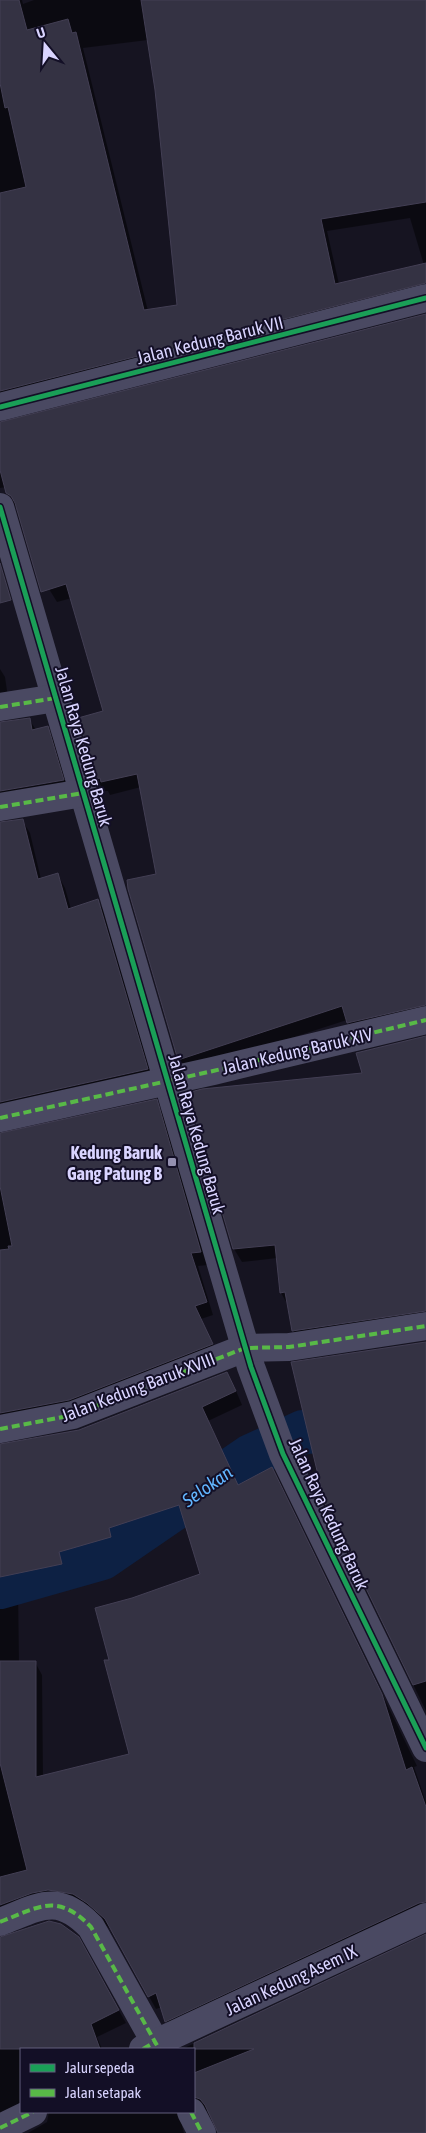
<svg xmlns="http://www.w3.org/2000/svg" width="426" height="2133" font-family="'Asap Condensed',sans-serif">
<rect width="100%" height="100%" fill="#161421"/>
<g fill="#0007" fill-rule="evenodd">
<path d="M0 0H22L23 4 34 0H426V296L0 407ZM148 40 156 90 179 306 148 311 83 48ZM410 218 424 265 339 284 327 231Z"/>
<path d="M426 315V1018L355 1035 347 1020 186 1072 179 1059 158 875 141 787 110 795 108 791H104L97 779 104 712 72 598 57 602 49 589 22 513 15 506 6 487 0 488V423Z"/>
<path d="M0 669 5 677 9 704 0 707Z"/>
<path d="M29 719 36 730 47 727 54 740 70 793 0 807V723Z"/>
<path d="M22 820 30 833 41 879 58 875 65 888 71 909 97 900 105 913 154 1082 0 1118V823Z"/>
<path d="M426 1037V1324L300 1343 293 1330 288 1305 281 1293 277 1258 242 1262 234 1249 363 1074Z"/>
<path d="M156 1101 163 1114 208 1265 198 1266 213 1315 201 1319 219 1357 0 1429V1134Z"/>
<path d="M426 1343V1711L326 1504Z"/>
<path d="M234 1386 242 1405 208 1421 238 1486 279 1481 417 1766 414 1767 426 1802V1916L173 2034 166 2021 162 2007 156 2009 113 1932 98 1917 0 1921V1445L76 1432ZM184 1518 202 1574 133 1599 111 1661 130 1755 43 1777 42 1675 35 1662H19L18 1587 68 1577 65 1565 118 1550 115 1541Z"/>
<path d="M426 1936V2133H219L212 2116 208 2111 200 2109 194 2110V2049H182Z"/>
<path d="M0 1938H78L126 2023 97 2037 102 2049H21V2112L0 2127Z"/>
<path d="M49 2112H190L184 2117 182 2126 184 2133H28L47 2122Z"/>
</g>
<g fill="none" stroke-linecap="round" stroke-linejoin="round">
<path stroke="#0d2144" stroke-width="44" d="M0 1587 102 1558 251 1456 303 1432 426 1427"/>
</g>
<g fill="#343243" stroke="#433f54">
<path d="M0 0H19L27 30 68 19 72 33 76 32 144 310 177 305 155 90 141 0H426V202L321 219 335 284 426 263V283L0 391V193L26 187 8 107 5 108 0 83Z"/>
<path d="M426 314V1005L347 1023 342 1006 178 1060 128 889 127 880 156 874 137 774 101 782 100 778 96 779 78 718 103 711 66 584 41 592 15 503 11 496 6 493 0 470V422Z"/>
<path d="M0 563 11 600 0 603Z"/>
<path d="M30 718 32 730 48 726 64 780 0 791V722Z"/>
<path d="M23 819 38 879 58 873 68 909 98 899 148 1069 0 1102V822Z"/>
<path d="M426 1036V1311L292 1331 285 1292 280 1293 275 1245 233 1249 187 1093 202 1089 362 1073 356 1053Z"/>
<path d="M157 1099 201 1252 191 1253 207 1302 195 1306 213 1344 69 1400 0 1413V1250L9 1249 8 1246H12L0 1186V1133Z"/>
<path d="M426 1342V1681L413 1685 325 1504 291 1362Z"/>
<path d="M227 1372 236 1391 202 1407 238 1485 272 1467 382 1694 406 1770 412 1767 426 1807V1902L419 1903 165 2022 156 1993 148 1997 105 1919 87 1903 73 1894 48 1890 32 1893 0 1905V1877L27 1870 0 1763V1661H36V1777L129 1754 104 1660H109L95 1608 132 1598 200 1574 179 1505 109 1528 111 1537 59 1552 62 1564 0 1577V1444L79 1430Z"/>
<path d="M49 1921 61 1924 79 1937 119 2010 91 2024 100 2049H0V1937Z"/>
<path d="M426 1934V2133H218L205 2105 200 2099 194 2097V2073L254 2049H194V2043Z"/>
</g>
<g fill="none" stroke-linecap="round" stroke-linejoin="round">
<g stroke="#4a4962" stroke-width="28">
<path d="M0 407 426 298"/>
<path d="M0 507 251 1367 283 1454 426 1748"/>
<path d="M0 707 56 698"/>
<path d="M0 807 83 793"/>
<path d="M0 1118 213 1071 426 1020"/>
<path d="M0 1429 73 1415 245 1348 289 1347 426 1326"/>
<path d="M0 1922C39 1907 57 1892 91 1927L159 2049"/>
<path d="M143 2049 426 1917"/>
<path d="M191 2112 202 2133"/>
<path d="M0 2128 33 2112"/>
</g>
<g stroke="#58b947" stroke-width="4" stroke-dasharray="8 4" stroke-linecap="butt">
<path d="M0 707 56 698"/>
<path d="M0 807 83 793"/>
<path d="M0 1118 213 1071 426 1020"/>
<path d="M0 1429 73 1415 245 1348 289 1347 426 1326"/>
<path d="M0 1922C39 1907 57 1892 91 1927L159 2049"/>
<path d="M143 2049 155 2042"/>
<path d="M191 2112 202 2133"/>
<path d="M0 2128 33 2112"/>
</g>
<defs>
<g id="cycleway">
<path d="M0 407 426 298"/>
<path d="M0 507 251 1367 283 1454 426 1748"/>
</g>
</defs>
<use href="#cycleway" stroke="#130f26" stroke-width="8"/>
<use href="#cycleway" stroke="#1a9f57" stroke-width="5"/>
</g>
<rect fill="#9591b1" stroke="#130f26" stroke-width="2" x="167" y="1157" width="10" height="10" rx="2.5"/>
<g text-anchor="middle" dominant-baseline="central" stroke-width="4" stroke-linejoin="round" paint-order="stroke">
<g font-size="18" fill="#d9d4ff" stroke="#130f26">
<text transform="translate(210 340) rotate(-14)">Jalan Kedung Baruk VII</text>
<text transform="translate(84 746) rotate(74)">Jalan Raya Kedung Baruk</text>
<text transform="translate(297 1051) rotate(-13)">Jalan Kedung Baruk XIV</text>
<text transform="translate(197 1134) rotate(74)">Jalan Raya Kedung Baruk</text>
<text transform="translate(138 1387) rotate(-21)">Jalan Kedung Baruk XVIII</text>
<text transform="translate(329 1514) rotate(65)">Jalan Raya Kedung Baruk</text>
<text transform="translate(291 1980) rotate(-25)">Jalan Kedung Asem IX</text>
</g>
<g font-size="18" font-weight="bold" fill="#d9d4ff" stroke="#130f26" text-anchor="end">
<text x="162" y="1152">Kedung Baruk<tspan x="162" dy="21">Gang Patung B</tspan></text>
</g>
<g font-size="19" font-style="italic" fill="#62b6ff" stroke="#130f26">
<text transform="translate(207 1486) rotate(-35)">Selokan</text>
</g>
</g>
<rect x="20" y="2048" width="175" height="65" fill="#130f26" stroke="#625e7d"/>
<rect x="30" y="2064" width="25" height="8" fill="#1a9f57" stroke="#625e7d"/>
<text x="65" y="2073" font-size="15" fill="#d9d4ff">Jalur sepeda</text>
<rect x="30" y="2089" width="25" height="8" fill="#58b947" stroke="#625e7d"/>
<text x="65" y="2098" font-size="15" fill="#d9d4ff">Jalan setapak</text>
<g transform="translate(45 45) rotate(342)" stroke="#130f26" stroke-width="4" paint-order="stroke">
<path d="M0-4L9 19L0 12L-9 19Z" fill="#d9d4ff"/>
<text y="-8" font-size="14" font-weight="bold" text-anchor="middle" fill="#d9d4ff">U</text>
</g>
</svg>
